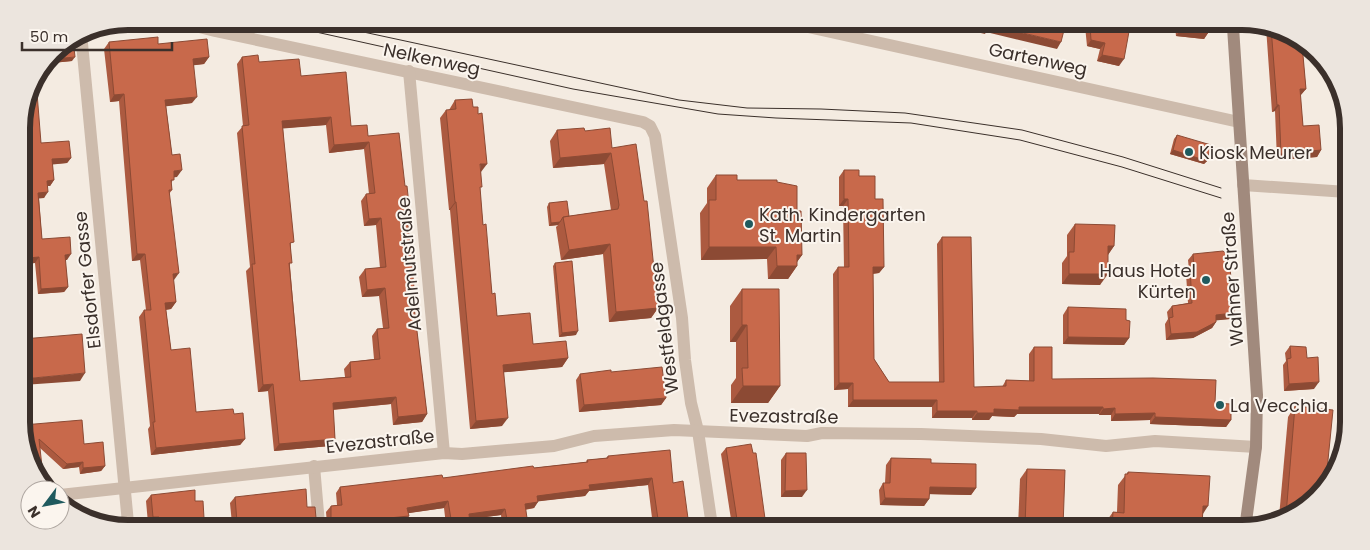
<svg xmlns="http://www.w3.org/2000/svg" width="1370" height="550" font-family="Poppins,sans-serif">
<rect width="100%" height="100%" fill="#f4ebe1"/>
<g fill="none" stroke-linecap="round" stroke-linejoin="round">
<g stroke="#cdbbac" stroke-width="12">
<path d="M176 21 215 31 643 122 650 126 655 136 682 318 685 360 691 403 698 431 712 526"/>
<path d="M799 25 1239 122"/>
<path d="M81 33 128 523"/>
<path d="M409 71 444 453"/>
<path d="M1243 185 1347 192"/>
<path d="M314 466 319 524"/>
<path d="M60 495 444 453 462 454 554 446 594 436 674 430 807 436 822 433 921 434 1041 439 1106 446 1155 441 1256 447"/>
</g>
<path stroke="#a18a7d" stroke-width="12" d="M1233 27 1257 395 1256 447 1245 529"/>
<g stroke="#3b302b" stroke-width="1">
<path d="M271 22 573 89 718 114 776 118 911 123 1020 140 1122 167 1221 198"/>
<path d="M317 22 679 100 747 108 821 109 905 113 1022 130 1123 157 1221 188"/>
</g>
</g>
<g fill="#ac5a40" fill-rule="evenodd">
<path d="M1085 26H1130L1119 66 1097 61 1100 49 1087 46Z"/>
<path d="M1175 26 1208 27V33L1204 39 1176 36Z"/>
<path d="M1266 27H1277L1303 45 1302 47 1306 89 1300 95 1303 126 1321 150 1317 157 1277 160 1275 111 1272 112Z"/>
<path d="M109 42 158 44 209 57 204 64 194 65 192 103 166 106 172 155 177 177H174L171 184 172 190 169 194 174 280H173L176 302 171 309 166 310 171 350 196 412 234 414 245 439 240 445 151 455 148 429 150 426 139 317 144 310H146L140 260 132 261 119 101 110 102 104 49Z"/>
<path d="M57 48 72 61 52 63 51 56Z"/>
<path d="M242 57 301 76 351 126 368 136 407 219 415 298 413 300 427 414 422 422 393 425 391 404 333 410 335 439 330 446 274 451 268 391 258 392 246 271 250 267 237 133 243 126 237 64ZM326 125 329 153 364 149 369 194H366L361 201 364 226 376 225 380 268 365 269 359 277 362 297 379 296 383 328 377 329 372 336 374 359 350 362 344 369 345 377 300 381 290 266 291 247 283 128Z"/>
<path d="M455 100 481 172 480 191 483 225 492 294 497 316 533 344 568 358 562 367 504 372 502 426 470 429 450 210H449L440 118 446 110H449Z"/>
<path d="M22 121 41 143 71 158 67 163 52 164 54 180 50 186H48L44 198H39L42 239 67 260H65L68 287 64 292 38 294 35 263 24 264 22 244Z"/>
<path d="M557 130 585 131 612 148 658 308 651 318 609 322 603 254 561 260 556 227 558 225 549 226 547 207 549 203 569 216 611 210 604 164 553 168 550 141Z"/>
<path d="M1177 135 1207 161 1204 164 1170 154 1174 139Z"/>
<path d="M844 170 859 176 875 199 884 267 879 273 873 274 874 359 889 382H939L937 244 942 237 974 387H1002L1006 380 1029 381V354L1034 347 1052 379 1215 403 1231 420 1226 427 1150 424V420L1111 421V415H1099V414H1017L1014 417 992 416 989 420H972V418H932V407H848V389L834 390 833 274 838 267H844L843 206H839V177Z"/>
<path d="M716 175 737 180 777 182 797 211 802 255 797 262V266L788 279H768L767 259 701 260 700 213 707 203V188Z"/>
<path d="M1075 224 1114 246 1108 255 1100 285 1062 284V263L1067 256V235Z"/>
<path d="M1193 254 1234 313 1230 319 1216 320V322L1212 328 1193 338 1166 340 1165 324 1168 319 1167 312 1172 306 1188 303 1186 274 1189 270 1188 260Z"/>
<path d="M555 263 576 335 559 337 553 266Z"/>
<path d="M742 289 780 386 768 403H731V385L736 378V342H730V306Z"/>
<path d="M1068 307 1129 338 1124 345 1063 344V315Z"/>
<path d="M1290 346 1307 358 1314 389 1284 391 1283 365 1286 361 1285 353Z"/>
<path d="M611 372 666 398 661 405 579 412 576 380 580 374Z"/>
<path d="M1295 406 1307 507 1279 517 1288 417Z"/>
<path d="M23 425 84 444 105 466 101 471 80 474 79 467 63 469 40 448Z"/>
<path d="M726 448 753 453 766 526H732L721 454Z"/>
<path d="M786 453 802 497H781V460Z"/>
<path d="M608 456 673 483 689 526H653L648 485 589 491 585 496 538 501 534 508 525 510 528 525H502L501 515 470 519V525H446L444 508 408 513 404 523 386 524H327L326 512 331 506 337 505 336 493 340 487 443 478 586 462 587 460 606 458Z"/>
<path d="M891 458 931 463 976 488 971 495 929 494V499L924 506 880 505 879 490 883 483H885L886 465Z"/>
<path d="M1027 469 1063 528 1018 527 1020 479Z"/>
<path d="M1128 472 1203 515 1202 528H1105V523L1113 512H1117L1118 485Z"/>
<path d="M151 495 195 501 200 524 148 523 146 501Z"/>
<path d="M235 497 307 507 320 524H232L230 503Z"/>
</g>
<g fill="#8c4a34">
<path d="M947 25 993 26 1061 42 1057 49 986 32 985 34Z"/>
<path d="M1181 30 1208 33 1204 39 1176 36Z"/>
<path d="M1091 40 1105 43 1100 49 1087 46Z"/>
<path d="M1102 55 1124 59 1119 66 1097 61Z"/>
<path d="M75 57 72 61 52 63 54 59Z"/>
<path d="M209 57 204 64 188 66 193 59Z"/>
<path d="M1300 89H1306L1301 95 1295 96Z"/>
<path d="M124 94 119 101 110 102 114 95Z"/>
<path d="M197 97 192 103 161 107 165 100Z"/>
<path d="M1277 105H1279L1275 111 1272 112Z"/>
<path d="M331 117 326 125 277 129 282 121Z"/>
<path d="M369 142 364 149 329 153 334 145Z"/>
<path d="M1173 150 1207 161 1204 164 1170 154Z"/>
<path d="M1321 150 1317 157 1277 160 1281 154Z"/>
<path d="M611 153 604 164 553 168 560 158Z"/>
<path d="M71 158 67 163 48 165 52 159Z"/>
<path d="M480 164H487L481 172Z"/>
<path d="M182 170 177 177 169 178 174 171Z"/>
<path d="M54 180 50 186H43L47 181Z"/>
<path d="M48 192 44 198 34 199 38 193Z"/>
<path d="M844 199H848L843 206H839Z"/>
<path d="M455 202H456L450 210H449Z"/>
<path d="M381 218 376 225 364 226 369 219Z"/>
<path d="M560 222 558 225 549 226 551 223Z"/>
<path d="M610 244 603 254 561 260 569 250Z"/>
<path d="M1108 246H1114L1107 256Z"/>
<path d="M709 247H776L767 259 701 260Z"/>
<path d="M71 254 67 260H61L65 255Z"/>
<path d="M137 254H145L140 260 132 261Z"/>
<path d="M797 255H802L794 266H797L788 279H768L777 266Z"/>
<path d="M39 257 35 263 24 264 28 258Z"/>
<path d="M873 267H884L879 273 868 274Z"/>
<path d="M179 273 174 280H168L173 274Z"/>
<path d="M1069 274H1108L1100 285 1062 284Z"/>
<path d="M68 287 64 292 38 294 41 289Z"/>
<path d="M385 288 379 296 362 297 367 290Z"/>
<path d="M176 302 171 309 161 310 165 303Z"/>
<path d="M658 308 651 318 609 322 616 312Z"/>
<path d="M1234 313 1230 319 1211 321 1216 315Z"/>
<path d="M1216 322 1212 328 1193 338 1166 340 1171 334Z"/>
<path d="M742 325H747L736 342H730Z"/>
<path d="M578 331 576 335 559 337 562 333Z"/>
<path d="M1068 337 1129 338 1124 345 1063 344Z"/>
<path d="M568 358 562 367 497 373 503 365Z"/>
<path d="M85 373 80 381 23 385V379Z"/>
<path d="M1319 382 1314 389 1284 391 1289 384Z"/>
<path d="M839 383H853L848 389 834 390Z"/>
<path d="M273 384 268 391 258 392 263 385Z"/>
<path d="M743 386H780L768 403H731Z"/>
<path d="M396 397 391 404 328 410 333 403Z"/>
<path d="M666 398 661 405 579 412 584 405Z"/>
<path d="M853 400H937L932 407H848Z"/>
<path d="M1019 407H1103L1099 414H1017L1014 417 992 416 989 420H972L977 413 994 409Z"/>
<path d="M1115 408 1111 415H1099L1103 409Z"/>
<path d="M937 411H977L972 418H932Z"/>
<path d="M1155 413 1150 420 1111 421 1115 414Z"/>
<path d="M427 414 422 422 393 425 398 417Z"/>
<path d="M1155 417 1231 420 1226 427 1150 424Z"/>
<path d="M508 418 502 426 470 429 476 421Z"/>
<path d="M245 439 240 445 151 455 156 448Z"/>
<path d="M335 439 330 446 274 451 279 444Z"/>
<path d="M83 462 79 467 63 469 67 464Z"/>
<path d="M105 466 101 471 80 474 83 468Z"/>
<path d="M652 478 648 485 589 491 585 496 533 502 537 496 589 485Z"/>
<path d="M930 487 976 488 971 495 925 494Z"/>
<path d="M807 490 802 497H781L785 491Z"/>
<path d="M885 498 929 499 924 506 880 505Z"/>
<path d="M448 501 444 508 403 514 407 508Z"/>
<path d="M538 502 534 508 520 510 525 504Z"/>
<path d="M1203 506H1208L1201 517Z"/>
<path d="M505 509 501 515 464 520 469 514Z"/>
<path d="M409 516 404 523 386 524H328Z"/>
<path d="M153 517H159L154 523H149Z"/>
<path d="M204 518 200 524 159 523 160 522Z"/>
<path d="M267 519 263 524H236L237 522Z"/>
</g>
<g fill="#c8694b" stroke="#8c4a34" fill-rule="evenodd">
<path d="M993 26H1065L1061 42Z"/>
<path d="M1090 26H1130L1124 59 1102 55 1105 43 1091 40Z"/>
<path d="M1180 27H1208V33L1181 30Z"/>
<path d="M1271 27H1277L1302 44 1306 89H1300L1303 126 1319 125 1321 150 1281 154 1279 105H1277Z"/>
<path d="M158 37V44L207 39 209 57 193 59 197 97 165 100 172 155 180 154 182 170 174 171V180H171L172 190H169L179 273 173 274 176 302 165 303 171 350 190 348 196 412 233 409 234 414 243 413 245 439 156 448 153 422H155L144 310H151L145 254H137L124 94 114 95 109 42Z"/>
<path d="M73 38 75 57 54 59V53L57 48Z"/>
<path d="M258 55 259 62 299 59 301 76 346 72 351 126 367 125 368 136 399 133 405 186H407L410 215H407L415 298H413L427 414 398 417 396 397 333 403 335 439 279 444 273 384 263 385 252 264H255L242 126 249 125 242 57ZM331 117 334 145 369 142 375 193 366 194 369 219 381 218 386 267 365 269 367 290 385 288 389 328 377 329 380 359 350 362 351 377 300 381 289 263H292L290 243 294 242 282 121Z"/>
<path d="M37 93 41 143 69 141 71 158 52 159 54 180 47 181 48 192 38 193 42 239 70 237 71 254 65 255 68 287 41 289 39 257 28 258 24 216H22V121L29 94Z"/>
<path d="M472 99 473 107H478V114L482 113 487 164H480L482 187H480L483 225 486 224 492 294 495 293 497 316 530 313 533 344 566 341 568 358 503 365 508 418 476 421 456 202H455L446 110 456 109 455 100Z"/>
<path d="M584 128 585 131 610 128 612 148 636 144 644 201H647L658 308 616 312 610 244 569 250 563 217 618 209 619 205 611 153 560 158 557 130Z"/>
<path d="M1177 135 1211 145 1207 161 1173 150Z"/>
<path d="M844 170H859V176H875V199H883L884 267H873L874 359 889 382H944L942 237H971L974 387 1006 386V380L1034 381V347H1052V379L1153 378 1216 380 1215 403 1231 404V420L1155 417V413L1115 414V408L1103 409V407H1019V410L994 409V413H977V411H937V400H853V383H839L838 267H849L848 199H844Z"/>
<path d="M716 175H737V180H777V182L797 186V211H801L802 255H797V266H777L776 247H709V200H716Z"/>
<path d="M567 201 569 216 563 217 560 222 551 223 549 203Z"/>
<path d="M1075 224 1115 225 1114 246H1108V274H1069V252H1074Z"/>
<path d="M1223 251 1229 256 1234 313 1216 315V322L1197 332 1171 334 1169 318 1173 317 1172 306 1192 303 1190 268H1194L1193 254Z"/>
<path d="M572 261 578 331 562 333 555 263Z"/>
<path d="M742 289H779L780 386H743L742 368H748L747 325H742Z"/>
<path d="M1068 307 1126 309V320L1130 321 1129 338 1068 337Z"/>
<path d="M82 334 85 373 23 379V339Z"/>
<path d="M1290 346 1306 347 1307 358 1318 357 1319 382 1289 384 1287 359 1291 358Z"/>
<path d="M662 367 666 398 584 405 580 374 611 370V372Z"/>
<path d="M1295 406 1333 410 1326 480 1307 507 1286 515Z"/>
<path d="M82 420 84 444 103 442 105 466 83 468V462L67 464 39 439 43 476H40L23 443V425Z"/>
<path d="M751 444 753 453H756L766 526H738L726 448Z"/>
<path d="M670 450 673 483 683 481 689 526H659L652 478 589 485 590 489 537 496 538 502 525 504 528 525H508L505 509 469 514 470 525H452L448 501 407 508 409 516 329 524 331 517V506L342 505 340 487 442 475 443 478 533 466 534 468 588 462 587 460 608 458V456Z"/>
<path d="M786 453H806L807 490 785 491Z"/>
<path d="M891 458 931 459V463L976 464V488L930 487 929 499 885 498 883 483H890Z"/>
<path d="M1027 469 1065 470 1063 528 1025 527Z"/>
<path d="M1128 472 1210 476 1208 506H1203L1202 528H1112L1113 512 1124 513 1125 474H1128Z"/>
<path d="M306 489 307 507H315L316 518 320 524H267V519L237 522 235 497Z"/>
<path d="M195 490V501H203L204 518 160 522 159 517H153L151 495Z"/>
</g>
<g fill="#1f5a5e" stroke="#fbf5ee" stroke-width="2">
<circle cx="1189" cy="152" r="5"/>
<circle cx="749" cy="224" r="5"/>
<circle cx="1206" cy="280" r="5"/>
<circle cx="1220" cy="405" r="5"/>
</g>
<g text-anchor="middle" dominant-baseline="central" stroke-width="4" stroke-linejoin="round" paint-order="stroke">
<g font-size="18" fill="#3b302b" stroke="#fbf5ee">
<text transform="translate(432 59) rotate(12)">Nelkenweg</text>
<text transform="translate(1038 59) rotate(12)">Gartenweg</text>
<text transform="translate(409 264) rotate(-95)">Adelmutstraße</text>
<text transform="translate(1232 279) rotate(-94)">Wahner Straße</text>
<text transform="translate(87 280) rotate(-96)">Elsdorfer Gasse</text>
<text transform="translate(664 328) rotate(-97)">Westfeldgasse</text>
<text transform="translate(784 416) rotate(1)">Evezastraße</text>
<text transform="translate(380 441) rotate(-6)">Evezastraße</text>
</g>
<g font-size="18" fill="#3b302b" stroke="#fbf5ee" text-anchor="start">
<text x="1199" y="152">Kiosk Meurer</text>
<text x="759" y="214">Kath. Kindergarten<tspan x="759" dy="21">St. Martin</tspan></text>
<text x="1196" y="270" text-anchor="end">Haus Hotel<tspan x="1196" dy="21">Kürten</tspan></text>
<text x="1230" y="405">La Vecchia</text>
</g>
</g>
<path d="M0 0H1370V550H0ZM128 30H1242A98 98 0 0 1 1340 128V422A98 98 0 0 1 1242 520H128A98 98 0 0 1 30 422V128A98 98 0 0 1 128 30Z" fill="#ece5de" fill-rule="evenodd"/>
<path fill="none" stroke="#3b302b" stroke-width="6" d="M128 30H1242A98 98 0 0 1 1340 128V422A98 98 0 0 1 1242 520H128A98 98 0 0 1 30 422V128A98 98 0 0 1 128 30Z"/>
<g transform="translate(45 505) rotate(238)"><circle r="24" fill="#fbf5ee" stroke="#aea6a0"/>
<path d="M0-4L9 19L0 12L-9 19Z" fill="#1f5a5e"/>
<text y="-8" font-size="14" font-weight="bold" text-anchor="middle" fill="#3b302b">N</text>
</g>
<path d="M22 42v8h150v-8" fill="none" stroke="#3b302b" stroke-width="2.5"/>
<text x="30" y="42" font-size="15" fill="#3b302b" stroke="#fbf5ee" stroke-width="4" paint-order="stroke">50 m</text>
</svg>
